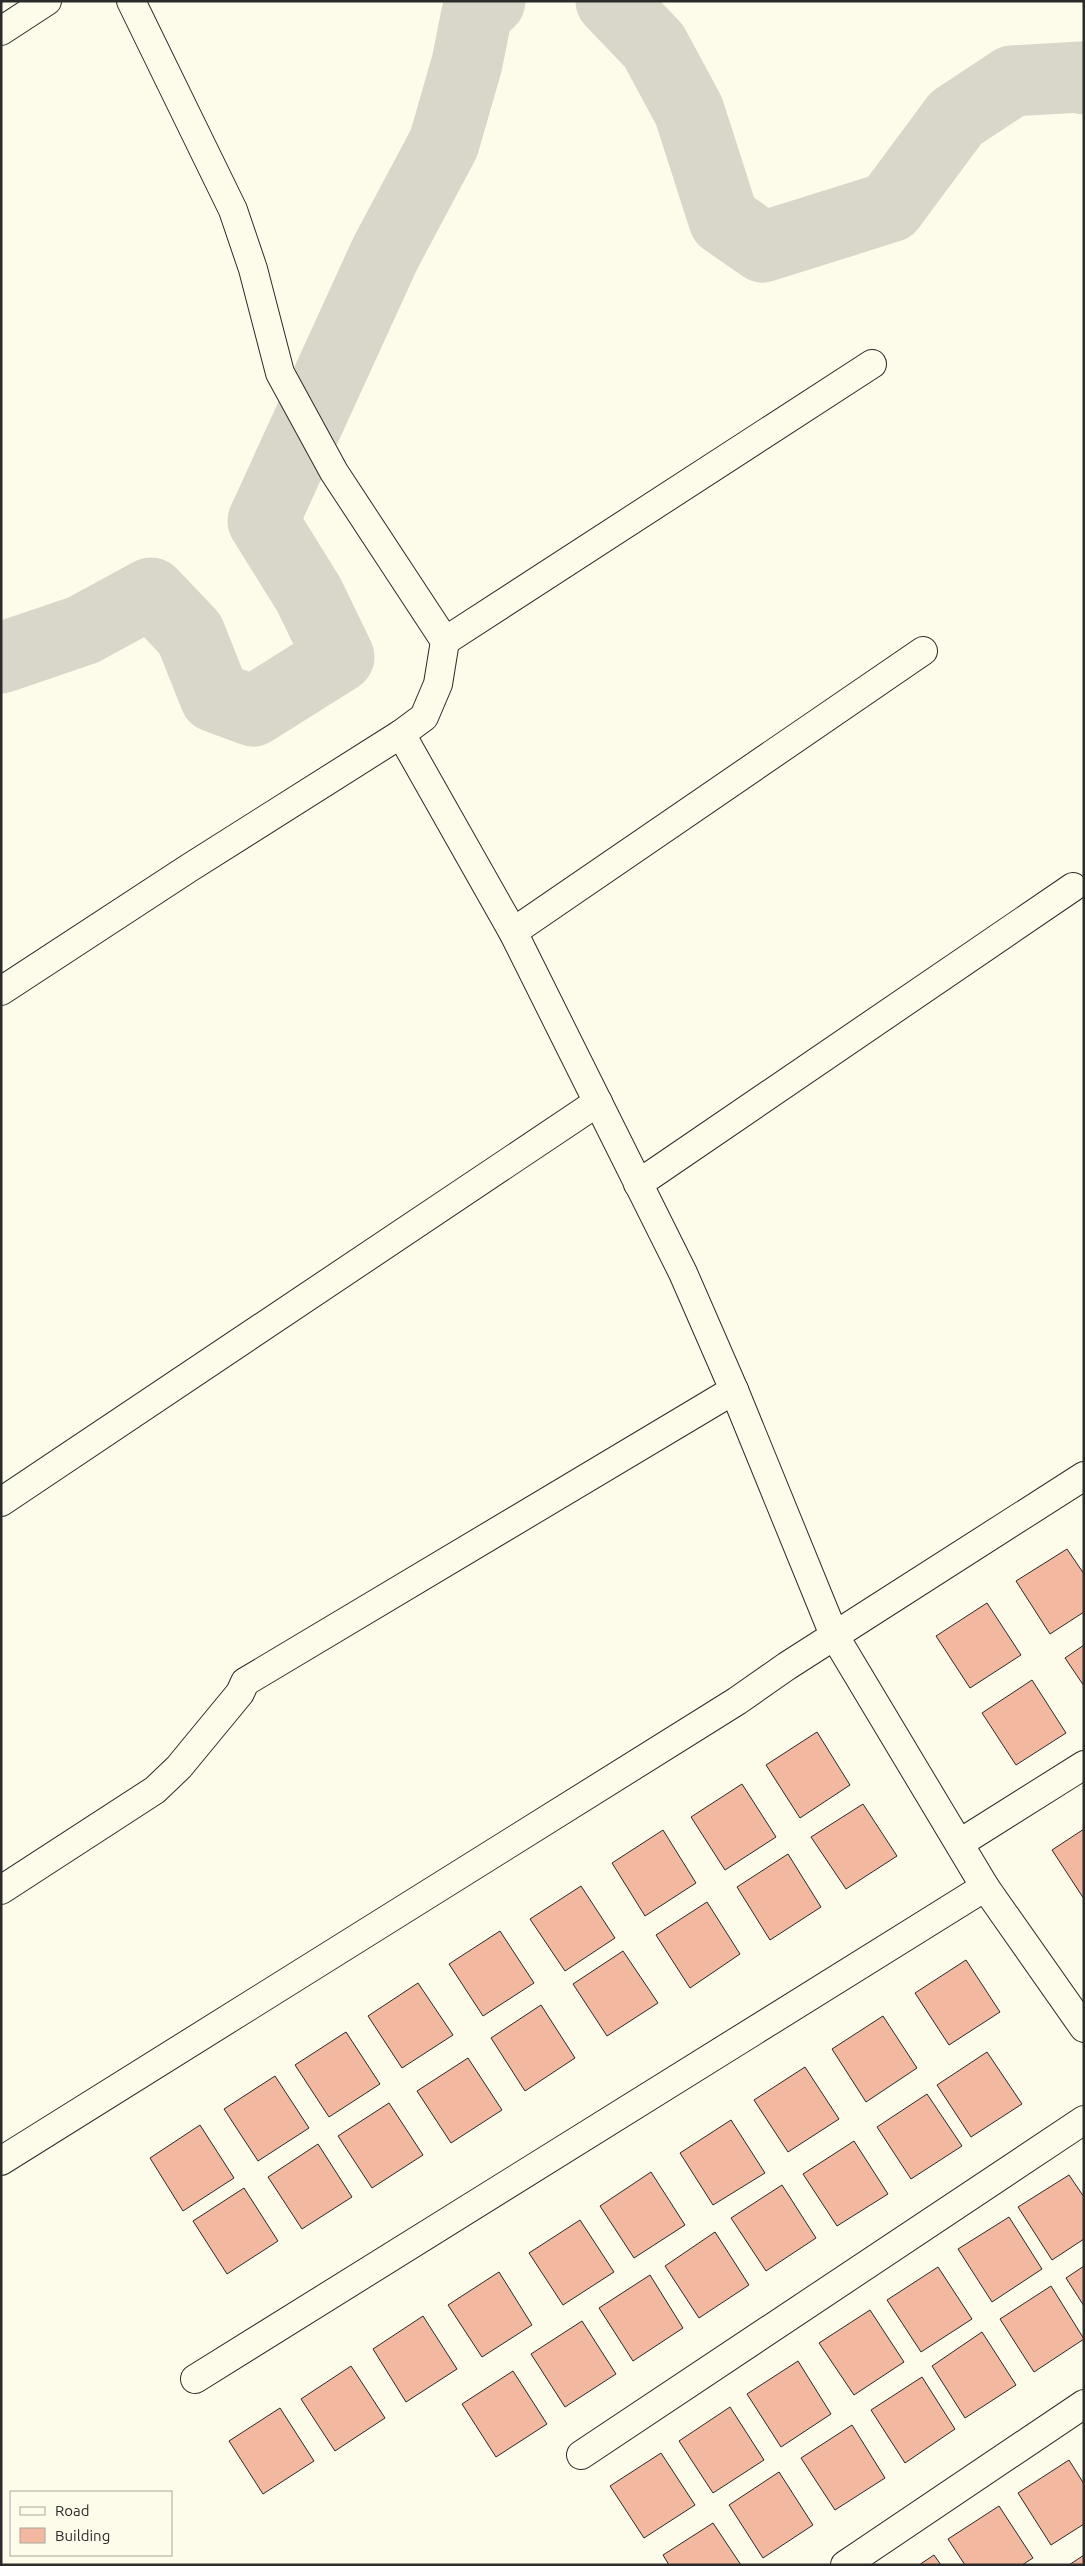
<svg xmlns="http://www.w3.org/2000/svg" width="1085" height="2566" font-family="Ubuntu,sans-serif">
<rect width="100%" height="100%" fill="#fdfbea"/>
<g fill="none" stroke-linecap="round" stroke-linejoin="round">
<g stroke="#d8d7c9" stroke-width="71">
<path d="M611 1 654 46 689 111 724 220 763 247 890 207 956 118 1012 81 1081 77 1084 79"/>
<path d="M1 658 83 630 151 593 190 634 215 697 253 711 339 657 309 595 263 521 385 254 444 143 467 63 477 13 490 1"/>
</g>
</g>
<g fill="#f2b8a0" stroke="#2b2b2b">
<path d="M1067 1549 1084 1574V1612L1050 1634 1016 1581Z"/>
<path d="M987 1603 1021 1655 970 1688 936 1636Z"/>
<path d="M1084 1645V1686L1065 1658Z"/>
<path d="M1032 1680 1066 1733 1016 1765 982 1713Z"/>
<path d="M817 1732 850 1785 800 1818 766 1765Z"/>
<path d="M742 1784 776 1837 725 1870 691 1817Z"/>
<path d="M863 1804 897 1856 846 1889 811 1837Z"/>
<path d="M1084 1829V1899L1052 1850Z"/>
<path d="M663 1830 696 1883 645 1916 612 1863Z"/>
<path d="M788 1854 821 1907 770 1940 737 1887Z"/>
<path d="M581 1886 615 1938 565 1971 530 1919Z"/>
<path d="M707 1902 740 1954 690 1988 656 1935Z"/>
<path d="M500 1931 534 1983 483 2016 449 1964Z"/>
<path d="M623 1951 658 2003 607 2036 573 1984Z"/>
<path d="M966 1960 1000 2012 949 2045 915 1993Z"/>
<path d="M418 1983 453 2035 402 2068 368 2016Z"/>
<path d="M541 2005 575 2058 525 2091 491 2038Z"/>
<path d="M883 2016 917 2068 866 2102 832 2049Z"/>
<path d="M346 2032 380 2084 329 2117 295 2065Z"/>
<path d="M987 2052 1022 2104 971 2137 937 2085Z"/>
<path d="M468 2058 502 2110 451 2143 417 2091Z"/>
<path d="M805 2067 839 2119 788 2152 754 2100Z"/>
<path d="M275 2076 309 2128 258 2161 224 2109Z"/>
<path d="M927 2094 962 2146 911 2179 877 2127Z"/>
<path d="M389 2103 423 2155 372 2188 338 2136Z"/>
<path d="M731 2120 765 2173 713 2205 680 2153Z"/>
<path d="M200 2125 234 2178 183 2211 150 2158Z"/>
<path d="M854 2141 888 2194 837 2226 803 2174Z"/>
<path d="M318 2144 352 2197 302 2229 268 2177Z"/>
<path d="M651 2172 685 2225 634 2258 600 2206Z"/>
<path d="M1069 2175 1084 2197V2239L1052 2260 1018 2207Z"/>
<path d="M782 2185 816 2238 766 2271 731 2218Z"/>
<path d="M244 2188 278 2241 227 2274 193 2221Z"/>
<path d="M1009 2217 1042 2269 992 2302 958 2249Z"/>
<path d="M580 2220 614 2272 563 2305 529 2253Z"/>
<path d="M715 2232 749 2285 699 2318 665 2266Z"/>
<path d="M1084 2266V2306L1066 2278Z"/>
<path d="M938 2267 972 2319 921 2352 887 2300Z"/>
<path d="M499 2272 532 2325 482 2357 448 2305Z"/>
<path d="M650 2275 683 2328 633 2361 599 2308Z"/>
<path d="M1051 2286 1084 2339 1034 2372 1000 2319Z"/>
<path d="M870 2310 904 2362 854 2395 819 2343Z"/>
<path d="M423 2316 457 2369 406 2402 373 2349Z"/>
<path d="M582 2321 616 2374 565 2407 531 2354Z"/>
<path d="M982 2332 1016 2385 965 2418 932 2366Z"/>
<path d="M798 2361 831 2414 781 2447 747 2394Z"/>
<path d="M351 2366 385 2418 335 2451 301 2399Z"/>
<path d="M513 2371 547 2424 496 2457 462 2404Z"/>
<path d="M922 2377 955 2429 905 2463 871 2410Z"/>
<path d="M730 2407 764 2460 713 2493 679 2441Z"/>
<path d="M280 2408 314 2461 263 2494 229 2441Z"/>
<path d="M852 2425 885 2478 835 2510 801 2458Z"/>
<path d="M661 2453 695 2505 644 2538 610 2486Z"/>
<path d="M1069 2460 1084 2484V2524L1051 2545 1018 2493Z"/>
<path d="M779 2472 813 2525 763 2558 729 2505Z"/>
<path d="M999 2506 1033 2558 1022 2565H965L948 2539Z"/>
<path d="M713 2523 741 2565H669L663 2555Z"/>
<path d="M934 2555 941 2565H919Z"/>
<path d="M1084 2555V2565H1069Z"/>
</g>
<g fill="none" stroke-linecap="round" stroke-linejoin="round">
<defs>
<g id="minor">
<path d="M131 1 233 210 253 269 280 373 334 472 445 641 438 684 424 717 401 734 513 932 683 1273 734 1390 834 1635 985 1887 1084 2028"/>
<path d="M445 641 872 364"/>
<path d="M513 932 923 651"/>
<path d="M1 991 189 868 401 734"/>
<path d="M638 1184 1073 887"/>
<path d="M1 1502 598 1102"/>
<path d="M960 1843 1084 1765"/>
<path d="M1 1890 155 1790 179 1767 240 1693 245 1682 734 1390"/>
<path d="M1 2161 737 1701 787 1666 1084 1476"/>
<path d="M195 2379 985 1887"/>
<path d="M581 2455 1084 2120"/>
<path d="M845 2565 1084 2404"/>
</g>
<path id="major" d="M1 31 47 1"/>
</defs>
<use href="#minor" stroke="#2b2b2b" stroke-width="30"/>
<use href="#major" stroke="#2b2b2b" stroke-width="30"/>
<use href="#minor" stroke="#fdfbea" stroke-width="28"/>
<use href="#major" stroke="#fdfbea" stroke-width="28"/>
</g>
<rect width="1085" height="2566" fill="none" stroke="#2b2b2b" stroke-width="5"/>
<rect x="10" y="2491" width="162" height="65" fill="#fdfbea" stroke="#a9a89e"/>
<rect x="20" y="2507" width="25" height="8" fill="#fdfbea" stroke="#a9a89e"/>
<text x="55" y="2516" font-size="15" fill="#2b2b2b">Road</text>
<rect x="20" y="2528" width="25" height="15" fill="#f2b8a0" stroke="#a9a89e"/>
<text x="55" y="2541" font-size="15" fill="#2b2b2b">Building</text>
</svg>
